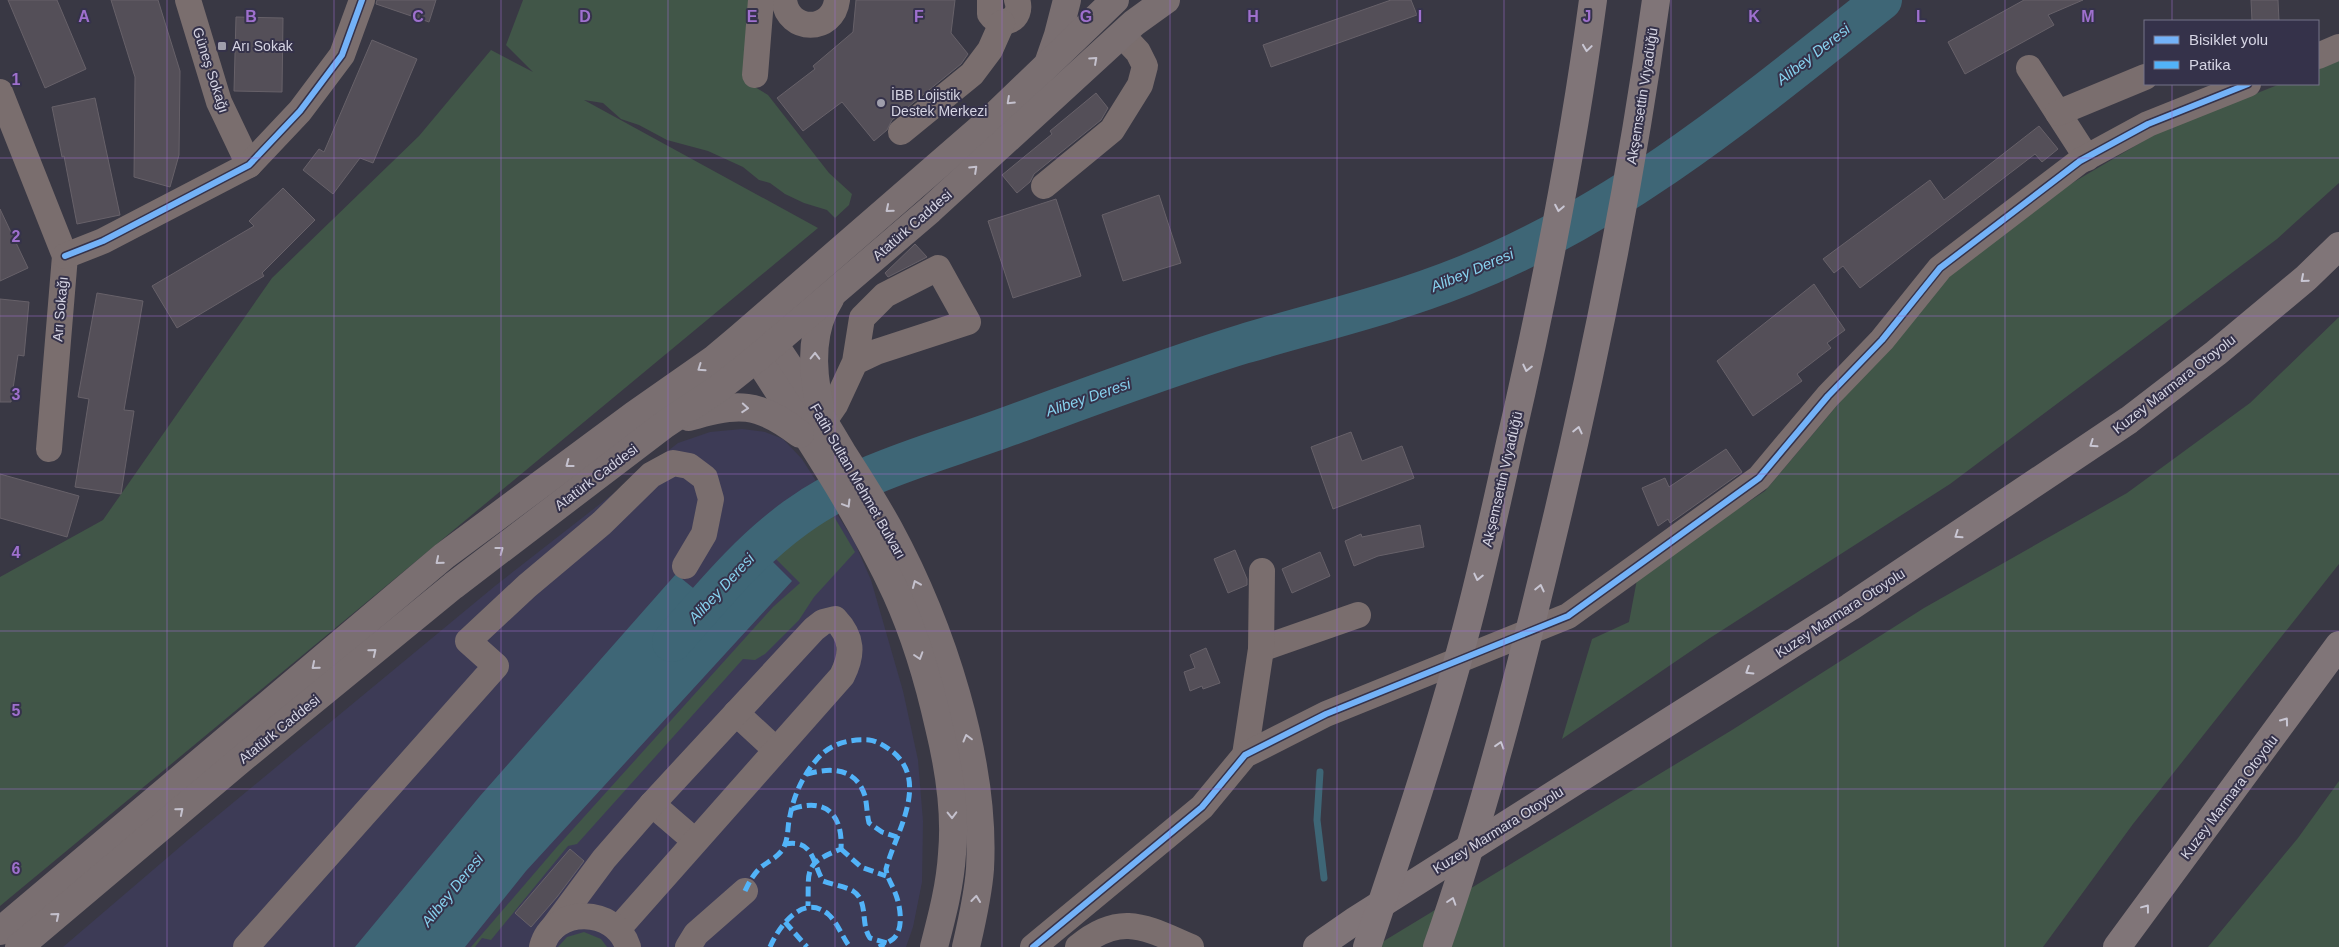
<svg xmlns="http://www.w3.org/2000/svg" width="2339" height="947" font-family="Arial,sans-serif">
<rect width="100%" height="100%" fill="#393844"/>
<path fill="#3d3b56" d="M742 429 765 432 783 439 802 459 854 541 871 580 903 691 918 760 923 821 922 882 913 927 906 947H63L188 840 495 586 678 443 710 432Z"/>
<g fill="#415648">
<path d="M523 0H750L745 81 768 95 829 173 852 194 849 205 835 218 827 210 804 203 785 194 770 183 759 180 743 167 708 151 667 140 639 125 621 119 603 103 584 100 818 228 0 906V577L103 520 272 278 419 136 491 50 533 72 506 45Z"/>
<path d="M2339 58V183L2277 239 1950 484 1710 638 1562 739 1592 639 1629 622 1638 574 1765 491 1947 275 2045 199 2157 133 2280 84H2318V68Z"/>
<path d="M2339 317V564L2133 824 2043 947H1374L1732 730 1924 608 2127 493 2250 403Z"/>
<path d="M826 503 855 552 814 597 799 620 765 654 755 660 743 659 577 844 568 846 491 940 482 938 475 947H471L556 848 773 607 800 583 767 550 813 511Z"/>
<path d="M2339 781V947H2208L2298 838Z"/>
<path d="M584 932 601 939 607 947H558L567 937Z"/>
</g>
<path fill="#3e6676" d="M762 551 792 581 526 871 465 947H355L480 796 676 574 714 605Z"/>
<g fill="none" stroke-linecap="round" stroke-linejoin="round">
<path stroke="#3e6676" stroke-width="7" d="M1320 772 1317 820 1324 878"/>
<path stroke="#3e6676" stroke-width="40" d="M672 642C711 598 747 553 795 518 861 470 937 453 1012 425 1089 397 1165 368 1243 344 1317 322 1391 305 1463 276 1620 214 1751 104 1882 0"/>
</g>
<g fill="#544f58" stroke="#676169">
<path d="M8 0H57L86 69 45 88Z"/>
<path d="M111 0H158L180 71 179 155 170 187 134 177 135 77Z"/>
<path d="M377 0H436L429 22 376 4Z"/>
<path d="M856 0H955L951 33 968 54 961 64 892 120 887 130 874 141 842 102 803 131 777 98 815 69 813 66 853 32Z"/>
<path d="M1391 0H1411L1417 15 1271 67 1263 45Z"/>
<path d="M2024 0H2083L2048 15 2054 25 1965 74 1948 42Z"/>
<path d="M2251 0H2278L2279 21H2252Z"/>
<path d="M236 17 283 18 282 92 234 91Z"/>
<path d="M372 40 417 59 373 163 360 158 333 194 303 170 319 149 324 152Z"/>
<path d="M1096 93 1108 108 1101 120 1034 174 1030 182 1017 193 1002 175 1052 134 1050 131Z"/>
<path d="M95 98 120 215 77 224 64 156 62 157 52 107Z"/>
<path d="M2039 126 2058 149 2042 162 2035 154 1860 288 1843 266 1834 273 1823 259 1930 180 1944 200Z"/>
<path d="M283 188 315 220 262 273 264 276 177 328 152 286 254 226 249 221Z"/>
<path d="M1159 195 1181 263 1123 281 1102 215Z"/>
<path d="M1056 199 1081 276 1013 298 988 221Z"/>
<path d="M0 209 28 268 0 281Z"/>
<path d="M915 244 927 257 888 277 885 273Z"/>
<path d="M1814 284 1845 330 1827 343 1831 348 1797 374 1802 381 1753 416 1717 361Z"/>
<path d="M97 293 143 301 124 410 134 411 121 494 75 487 89 399 78 397Z"/>
<path d="M0 299 29 302 24 356 18 355 11 402H0Z"/>
<path d="M1351 432 1362 461 1402 446 1414 478 1333 509 1311 447Z"/>
<path d="M1726 449 1742 472 1670 523 1668 519 1658 526 1642 488 1665 478 1669 487Z"/>
<path d="M0 474 79 496 67 537 0 518Z"/>
<path d="M1420 525 1424 547 1378 556 1354 566 1345 541 1361 534 1362 537Z"/>
<path d="M1235 550 1247 579V585L1228 593 1214 559Z"/>
<path d="M1320 552 1330 576 1292 593 1282 569Z"/>
<path d="M1206 648 1220 683 1203 689 1202 686 1190 691 1184 672 1195 668 1190 655Z"/>
<path d="M570 849 584 861 557 897 531 927 515 913Z"/>
</g>
<g fill="none" stroke-linecap="round" stroke-linejoin="round">
<g stroke="#7a6e6e" stroke-width="26">
<path d="M188 0 219 102 249 165"/>
<path d="M784 0C788 33 833 33 837 0"/>
<path d="M990 0V14C1001 30 1024 19 1017 0"/>
<path d="M2318 56 2339 47"/>
<path d="M2029 68 2087 158"/>
<path d="M755 75 761 0"/>
<path d="M0 92 65 256 49 449"/>
<path d="M2058 113 2145 77"/>
<path d="M901 132 972 74 990 50 1002 23"/>
<path d="M1044 186 1112 130 1140 85 1145 66 1138 52 1122 35"/>
<path d="M65 256 103 241 249 165 300 111 342 55 362 0"/>
<path d="M824 421 835 405 855 362 862 318 885 295 938 268 968 322 876 352 855 362"/>
<path d="M1261 649 1358 615"/>
<path d="M736 713 776 750"/>
<path d="M1245 755 1261 649 1262 571"/>
<path d="M652 804 695 841"/>
<path d="M552 929 604 859 652 804 814 629 823 622 835 619C853 638 853 654 842 676L618 929"/>
<path d="M246 947 496 666 468 641 527 586 602 523 651 475 673 463 689 466 705 478 711 499 704 534 685 566"/>
<path d="M542 947C553 905 616 907 628 947"/>
<path d="M688 947 696 934 745 891"/>
<path d="M1033 947 1202 807 1245 755 1326 714 1568 616 1759 478 1828 396 1882 340 1940 268 2080 161 2148 124 2248 84"/>
<path d="M1078 947C1121 911 1146 928 1191 947"/>
</g>
<g stroke="#7a6f71" stroke-width="28">
<path d="M1049 61 1058 35 1067 0"/>
<path d="M773 343C798 378 820 415 842 452 858 477 875 503 889 529 941 625 986 760 980 869 978 896 972 921 966 947"/>
<path d="M757 358C806 434 858 511 896 593 915 635 929 682 939 727 949 768 956 812 952 854 950 886 942 916 934 947"/>
<path d="M820 407C812 372 810 330 830 299"/>
<path d="M689 417C737 402 759 402 800 434"/>
<path d="M0 931 444 556 634 415 714 359 739 338 990 120 1115 0"/>
<path d="M19 947 238 762 453 586 664 425 718 389 757 358 930 210 1134 23 1166 0"/>
</g>
<g stroke="#807578" stroke-width="28">
<path d="M1317 947 1356 920 1850 607 2129 420 2216 353 2306 278 2339 246"/>
<path d="M2117 947 2339 645"/>
</g>
<g stroke="#807578" stroke-width="28">
<path d="M1367 947C1402 843 1437 739 1465 634 1482 571 1496 507 1510 443 1544 296 1573 149 1593 0"/>
<path d="M1437 947C1484 813 1519 676 1552 538 1595 360 1631 181 1656 0"/>
</g>
<g stroke="#52b3f8" stroke-width="5" stroke-dasharray="10 5" stroke-linecap="butt">
<path d="M807 774C832 767 856 768 865 796 867 805 867 815 869 823L882 832 897 837"/>
<path d="M792 809C826 797 843 815 841 849 803 864 809 869 808 906"/>
<path d="M785 844C814 839 812 862 823 881 833 885 844 886 853 891 869 901 860 924 870 938L887 943"/>
<path d="M841 849 861 867 886 876"/>
<path d="M745 891C749 882 753 875 760 868 767 862 777 858 783 849 789 838 787 827 790 816 794 793 806 769 823 753 836 742 853 739 869 740 878 741 886 747 893 752 930 783 895 834 886 869 887 877 891 883 894 890 900 903 905 929 893 939 889 942 884 944 879 947"/>
<path d="M785 922 807 947"/>
<path d="M770 947C779 926 803 893 828 914 838 923 842 937 850 947"/>
</g>
<defs>
<g id="cycleway">
<path d="M65 256 103 241 249 165 300 111 342 55 362 0"/>
<path d="M1033 947 1202 807 1245 755 1326 714 1568 616 1759 478 1828 396 1882 340 1940 268 2080 161 2148 124 2248 84"/>
</g>
</defs>
<use href="#cycleway" stroke="#35324a" stroke-width="9"/>
<use href="#cycleway" stroke="#73b2f8" stroke-width="6"/>
</g>
<defs><path id="oneway-chevron" d="M-2-3.5L2.5 0L-2 3.5" fill="none" stroke-width="1.6" stroke-linecap="round" stroke-linejoin="round" transform="scale(1.25)"/></defs>
<g stroke="#c9c7d4">
<use href="#oneway-chevron" transform="translate(1587 48) rotate(98)"/>
<use href="#oneway-chevron" transform="translate(1559 208) rotate(101)"/>
<use href="#oneway-chevron" transform="translate(2304 279) rotate(139)"/>
<use href="#oneway-chevron" transform="translate(1527 368) rotate(103)"/>
<use href="#oneway-chevron" transform="translate(1578 430) rotate(-77)"/>
<use href="#oneway-chevron" transform="translate(2093 444) rotate(146)"/>
<use href="#oneway-chevron" transform="translate(1958 535) rotate(146)"/>
<use href="#oneway-chevron" transform="translate(1478 577) rotate(103)"/>
<use href="#oneway-chevron" transform="translate(1540 588) rotate(-77)"/>
<use href="#oneway-chevron" transform="translate(1749 671) rotate(148)"/>
<use href="#oneway-chevron" transform="translate(2285 721) rotate(-54)"/>
<use href="#oneway-chevron" transform="translate(1500 745) rotate(-73)"/>
<use href="#oneway-chevron" transform="translate(1452 901) rotate(-72)"/>
<use href="#oneway-chevron" transform="translate(2146 908) rotate(-53)"/>
</g>
<g stroke="#c4c1cd">
<use href="#oneway-chevron" transform="translate(1094 60) rotate(-42)"/>
<use href="#oneway-chevron" transform="translate(1010 101) rotate(137)"/>
<use href="#oneway-chevron" transform="translate(974 169) rotate(-43)"/>
<use href="#oneway-chevron" transform="translate(889 209) rotate(140)"/>
<use href="#oneway-chevron" transform="translate(815 356) rotate(-89)"/>
<use href="#oneway-chevron" transform="translate(701 368) rotate(145)"/>
<use href="#oneway-chevron" transform="translate(745 408) rotate(4)"/>
<use href="#oneway-chevron" transform="translate(569 464) rotate(143)"/>
<use href="#oneway-chevron" transform="translate(847 504) rotate(59)"/>
<use href="#oneway-chevron" transform="translate(500 550) rotate(-37)"/>
<use href="#oneway-chevron" transform="translate(439 561) rotate(140)"/>
<use href="#oneway-chevron" transform="translate(916 584) rotate(-113)"/>
<use href="#oneway-chevron" transform="translate(373 652) rotate(-39)"/>
<use href="#oneway-chevron" transform="translate(919 656) rotate(72)"/>
<use href="#oneway-chevron" transform="translate(315 666) rotate(140)"/>
<use href="#oneway-chevron" transform="translate(967 738) rotate(-105)"/>
<use href="#oneway-chevron" transform="translate(180 811) rotate(-40)"/>
<use href="#oneway-chevron" transform="translate(952 815) rotate(89)"/>
<use href="#oneway-chevron" transform="translate(976 899) rotate(-84)"/>
<use href="#oneway-chevron" transform="translate(56 916) rotate(-40)"/>
</g>
<path fill="none" stroke="#9f70ce" stroke-width="1" stroke-opacity="0.55" d="M167 0V947M334 0V947M501 0V947M668 0V947M835 0V947M1002 0V947M1170 0V947M1337 0V947M1504 0V947M1671 0V947M1838 0V947M2005 0V947M2172 0V21M2172 84V947M0 158H2339M0 316H2339M0 474H2339M0 631H2339M0 789H2339"/>
<g fill="#9f9eac" stroke="#35324a" stroke-width="2">
<rect x="217" y="41" width="10" height="10" rx="2.5"/>
<circle cx="881" cy="103" r="5"/>
</g>
<g text-anchor="middle" dominant-baseline="central" stroke-width="4" stroke-linejoin="round" paint-order="stroke">
<g font-size="14" fill="#d6d5e4" stroke="#35324a" text-anchor="start">
<text x="232" y="46">Arı Sokak</text>
<text x="891" y="95">İBB Lojistik<tspan x="891" dy="16">Destek Merkezi</tspan></text>
</g>
<g font-size="14" fill="#d6d5e4" stroke="#35324a">
<text transform="translate(211 70) rotate(72)">Güneş Sokağı</text>
<text transform="translate(1642 96) rotate(-81)">Akşemsettin Viyadüğü</text>
<text transform="translate(912 225) rotate(-41)">Atatürk Caddesi</text>
<text transform="translate(60 309) rotate(-85)">Arı Sokağı</text>
<text transform="translate(2174 384) rotate(-38)">Kuzey Marmara Otoyolu</text>
<text transform="translate(596 477) rotate(-37)">Atatürk Caddesi</text>
<text transform="translate(1502 479) rotate(-77)">Akşemsettin Viyadüğü</text>
<text transform="translate(858 481) rotate(60)">Fatih Sultan Mehmet Bulvarı</text>
<text transform="translate(1840 613) rotate(-33)">Kuzey Marmara Otoyolu</text>
<text transform="translate(279 729) rotate(-39)">Atatürk Caddesi</text>
<text transform="translate(2229 797) rotate(-53)">Kuzey Marmara Otoyolu</text>
<text transform="translate(1498 830) rotate(-32)">Kuzey Marmara Otoyolu</text>
</g>
<g font-size="15" font-style="italic" fill="#87d2ef" stroke="#35324a">
<text transform="translate(1813 54) rotate(-38)">Alibey Deresi</text>
<text transform="translate(1472 270) rotate(-23)">Alibey Deresi</text>
<text transform="translate(1088 397) rotate(-19)">Alibey Deresi</text>
<text transform="translate(721 588) rotate(-47)">Alibey Deresi</text>
<text transform="translate(452 890) rotate(-51)">Alibey Deresi</text>
</g>
</g>
<g font-size="16" text-anchor="middle" font-weight="bold" fill="#9f70ce" stroke="#35324a" stroke-width="4" stroke-linejoin="round" paint-order="stroke">
<text x="84" y="22">A</text>
<text x="251" y="22">B</text>
<text x="418" y="22">C</text>
<text x="585" y="22">D</text>
<text x="752" y="22">E</text>
<text x="919" y="22">F</text>
<text x="1086" y="22">G</text>
<text x="1253" y="22">H</text>
<text x="1420" y="22">I</text>
<text x="1587" y="22">J</text>
<text x="1754" y="22">K</text>
<text x="1921" y="22">L</text>
<text x="2088" y="22">M</text>
<text x="16" y="85">1</text>
<text x="16" y="242">2</text>
<text x="16" y="400">3</text>
<text x="16" y="558">4</text>
<text x="16" y="716">5</text>
<text x="16" y="874">6</text>
</g>
<rect x="2144" y="20" width="175" height="65" fill="#35324a" stroke="#757388"/>
<rect x="2154" y="36" width="25" height="8" fill="#73b2f8" stroke="#757388"/>
<text x="2189" y="45" font-size="15" fill="#d6d5e4">Bisiklet yolu</text>
<rect x="2154" y="61" width="25" height="8" fill="#52b3f8" stroke="#757388"/>
<text x="2189" y="70" font-size="15" fill="#d6d5e4">Patika</text>
</svg>
